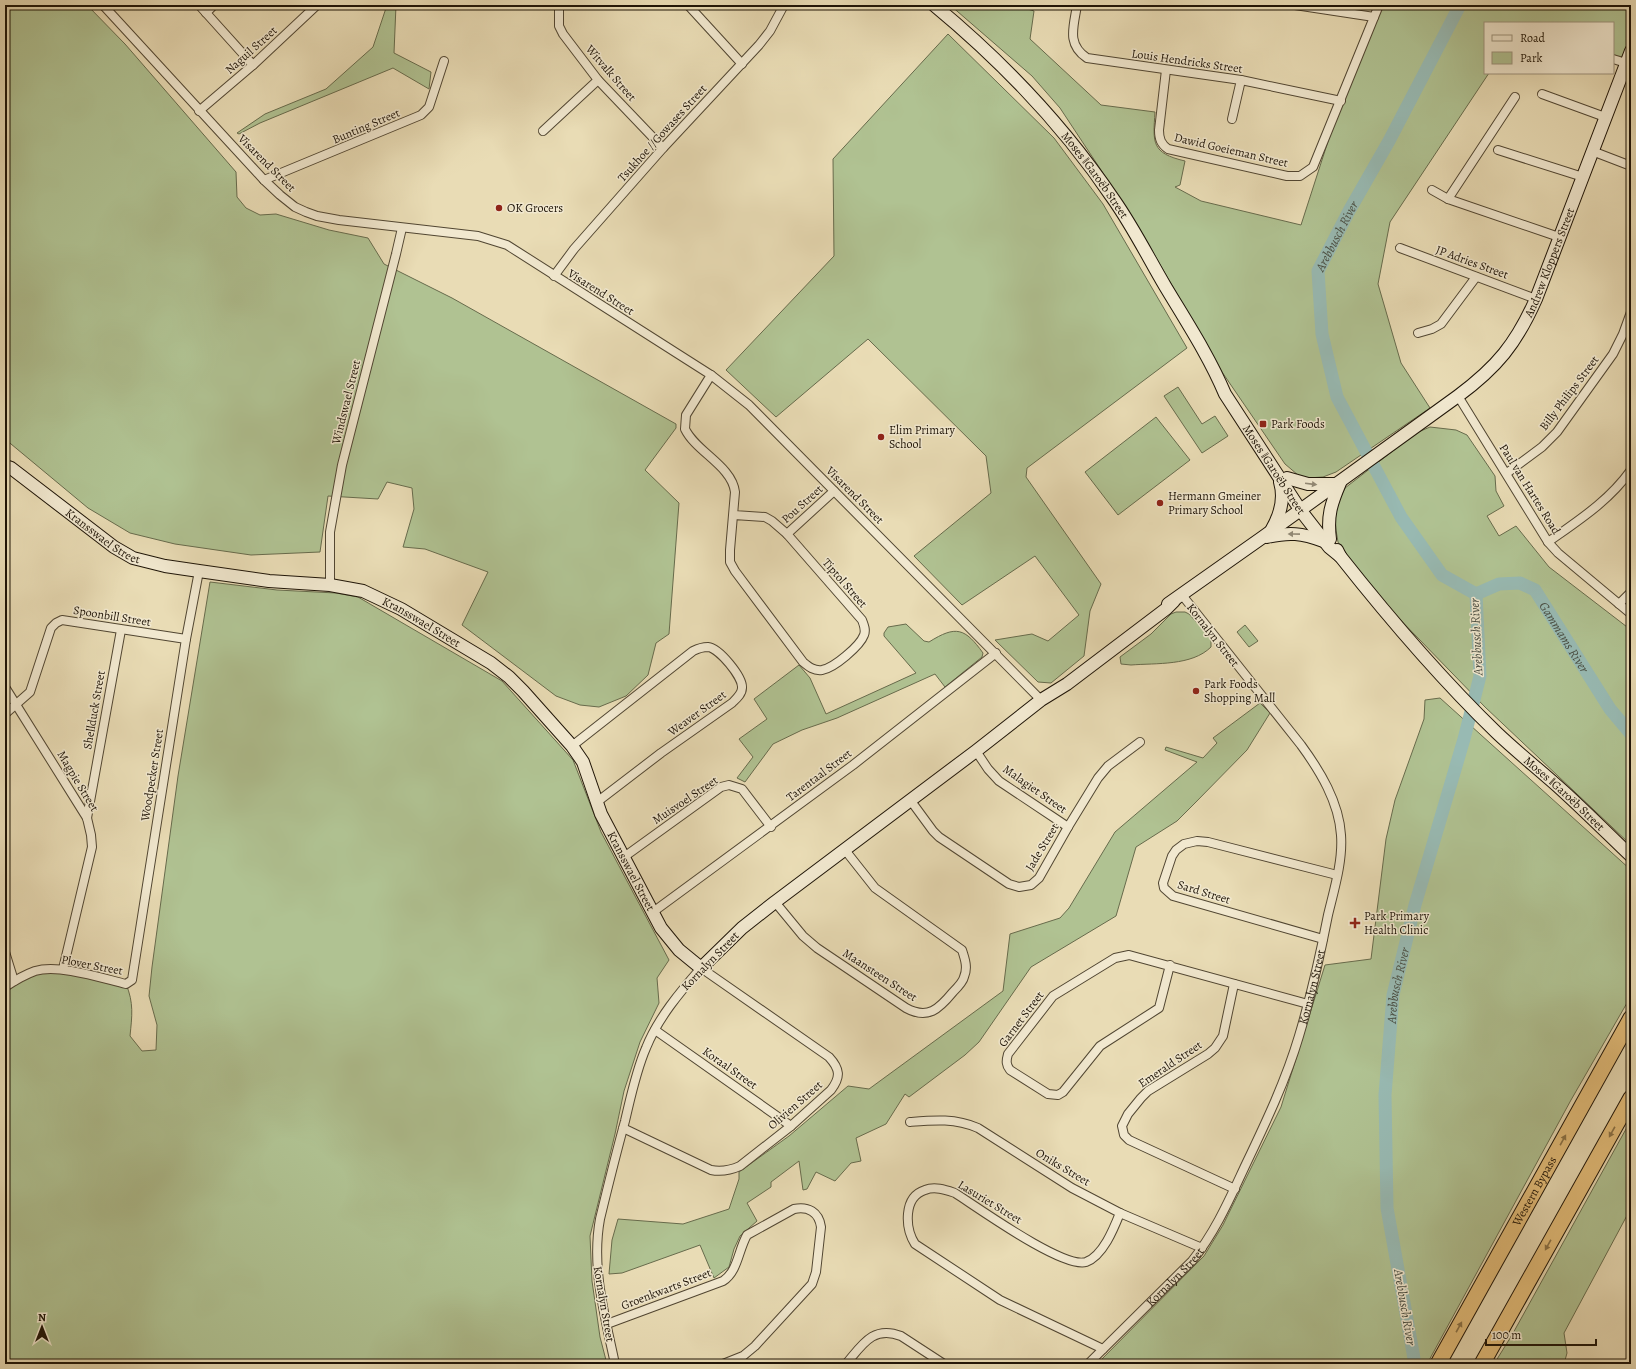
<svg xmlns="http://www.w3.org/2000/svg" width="1636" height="1369" font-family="Alegreya,serif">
<rect width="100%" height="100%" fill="#e9dcb5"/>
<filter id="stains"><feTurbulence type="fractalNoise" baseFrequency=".005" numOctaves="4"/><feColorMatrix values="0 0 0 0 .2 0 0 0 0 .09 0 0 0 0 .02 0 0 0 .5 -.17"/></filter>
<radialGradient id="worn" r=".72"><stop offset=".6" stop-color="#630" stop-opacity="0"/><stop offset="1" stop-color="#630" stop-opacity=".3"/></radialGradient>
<g fill="#b0c292" stroke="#676b4c">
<path d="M5 5H87L125 44 236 172 237 197 246 208 260 215 276 214 329 230 368 238 384 264 452 298 676 424V428L645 470 679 503 669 634 656 643 648 675 626 696 599 707 580 705 556 696 462 625 488 572 425 549 403 547 414 509 412 488 387 482 378 499 328 496 320 552 251 555 175 544 130 533 88 508 5 439Z"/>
<path d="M387 5H396L394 53 431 72 429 89 393 68 260 123 239 134 237 133 265 114 326 89 373 47Z"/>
<path d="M950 5H1015L1034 11 1030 39 1101 105 1155 112C1153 143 1151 153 1185 161L1180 185 1175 187 1201 201 1301 225 1341 101 1379 5H1631V49L1626 63 1613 59V23H1485V73H1489L1390 222 1378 284 1401 363 1430 408 1336 472 1323 477 1307 478 1298 475 1285 464 1222 372 1136 223 1060 108 1032 76Z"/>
<path d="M948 34 1054 138 1103 204 1187 348 1027 468 1026 477 1101 584 1090 611 1084 656 1051 683 1038 682 995 640 1032 634 1048 641 1079 615 1035 556 962 605 914 556 991 493 986 456 868 339 776 417 726 370 834 256 833 159Z"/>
<path d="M1178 387 1202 424 1215 416 1228 436 1202 453 1164 396Z"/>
<path d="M1156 417 1190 460 1118 515 1085 472Z"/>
<path d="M1430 427 1456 430 1467 435 1495 476 1496 491 1504 506 1487 516 1499 536 1516 526 1549 567 1631 630V845L1485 707 1384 603 1345 554 1338 542 1336 530 1335 517 1339 500 1345 488 1416 433Z"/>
<path d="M210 582 277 590 336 593 358 597 502 681 573 760 601 832 669 960 657 978 659 1003 640 1042 624 1091 615 1134 590 1236 592 1281 600 1337 607 1364H5V987L47 969 126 984C134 1003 132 1016 130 1036L142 1051 156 1050 157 1025 149 996 152 967 178 776Z"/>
<path d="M1176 612H1185L1189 614 1211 638V647C1192 666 1156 663 1131 665L1121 664 1120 657 1151 634 1171 614Z"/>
<path d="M906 624 924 641 929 642C956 625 965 628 983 653L982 657 945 687 935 674 837 718 802 730 773 744 745 782 737 778 753 757 739 739 767 719 754 699 799 665 810 678 826 714 916 673 884 636V633L888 627Z"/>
<path d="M1245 625 1258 641 1249 647 1237 632Z"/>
<path d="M1440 698 1631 870V996L1571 1100 1427 1364H1097L1204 1256 1223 1225 1281 1107 1325 965 1371 959 1386 839 1395 800 1424 719 1425 700Z"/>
<path d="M1260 703 1270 713 1247 750 1195 803 1177 821 1136 847 1116 916 1031 967 979 1042 965 1055 909 1097 905 1094 886 1124 856 1138 861 1161 851 1163 835 1181 816 1172 807 1189 803 1190 799 1161 771 1182V1187L747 1203 757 1221 740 1236 734 1249 729 1267 714 1278 700 1245 622 1273 609 1274 612 1240 618 1219 683 1224 729 1209 739 1179V1172L789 1136 848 1086 869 1089 1003 991 1010 934 1060 918 1069 908 1115 832 1197 762 1165 750 1166 747 1203 758 1217 743 1213 738Z"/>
<path d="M1631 1120V1208L1564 1333 1567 1353 1564 1364H1494L1512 1335Z"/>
</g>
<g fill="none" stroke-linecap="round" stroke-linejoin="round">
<g stroke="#98bab3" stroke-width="13">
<path id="s1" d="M1476 594 1499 584 1520 583 1535 590 1610 709 1631 734"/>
<path id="s2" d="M1415 1364 1387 1208 1385 1095 1393 995 1415 905 1464 739 1480 676 1476 594 1442 575 1401 517 1337 397 1322 334 1318 271 1349 211 1389 141 1460 5"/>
</g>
<defs>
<g id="street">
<path d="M103 5 264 180 280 195 295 207 306 212 317 216 339 220 478 236 507 245 711 375 749 405 1041 700"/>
<path d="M199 5 253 65"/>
<path d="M559 5V26L563 34 598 80 663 148"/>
<path d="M688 5 742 64"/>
<path d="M1077 5C1074 26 1066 44 1087 58L1241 80 1341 101"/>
<path d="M1295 5 1374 17"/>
<path d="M206 13 214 5"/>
<path d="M1613 59 1626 63"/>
<path d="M1166 70 1159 130C1159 139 1161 144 1168 149L1287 176H1300L1313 167 1379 5"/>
<path d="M1542 94 1605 117"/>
<path d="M199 111 253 65 317 5"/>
<path d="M1232 119 1241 80"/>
<path d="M543 131 598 80"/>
<path d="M1498 150 1583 177"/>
<path d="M1592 151 1631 166"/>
<path d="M264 180 421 115 429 107 444 61"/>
<path d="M1432 190 1448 199 1559 237"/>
<path d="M1448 199 1515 97"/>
<path d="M1400 248 1536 299"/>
<path d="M554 276 574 249 663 148 759 45 770 31 784 5"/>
<path d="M1418 333 1432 329 1441 324 1476 277"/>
<path d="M711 375 686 415 685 429C696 452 732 466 735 492L730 550V562L735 571 803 662C809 667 814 671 822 670 834 668 860 646 864 635 866 630 864 625 862 620L787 534 772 521 765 517 734 515"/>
<path d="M1458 396 1548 542 1558 553 1631 614"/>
<path d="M1507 473 1542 447 1557 432 1613 354 1623 334 1631 312"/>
<path d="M787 534 834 491"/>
<path d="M1548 542C1579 520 1609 501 1631 470"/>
<path d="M330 585V532L342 465 396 254 402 228"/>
<path d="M1619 604 1631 592"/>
<path d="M5 687 87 818 91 835 92 847 63 969"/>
<path d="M5 714 30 692 51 628 56 623 62 620 186 639"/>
<path d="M572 746 693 651C697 649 703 647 708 647 719 648 743 677 742 688 742 694 736 699 732 703L661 753 597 802"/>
<path d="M976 751 988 769 999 781 1068 827"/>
<path d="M911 801 933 831 939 837 1009 884 1019 887 1031 885 1039 878 1068 827 1098 778 1108 766 1140 742"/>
<path d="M87 818 121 630"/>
<path d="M624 857 721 787 729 785 742 789 771 827"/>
<path d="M775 902 803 936 817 948 906 1008C928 1020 939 1009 953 992 957 988 963 982 964 977 968 968 965 959 962 950L875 888 845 850"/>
<path d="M653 912 853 765 996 653"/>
<path d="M1323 939 1173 896 1164 888 1163 883 1172 856 1176 850 1184 844 1197 841 1208 842 1337 875"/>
<path d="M5 952 14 981"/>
<path d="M1170 965 1159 1008 1100 1046 1063 1092 1058 1095 1048 1094 1010 1070C1006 1065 1006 1061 1008 1054L1053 996 1115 958 1129 955 1308 1004"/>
<path d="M1234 984 1223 1036 1215 1048 1208 1054 1148 1091 1141 1098 1128 1114 1122 1126 1124 1135 1129 1140 1235 1189"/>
<path d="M5 987C14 981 24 975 35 971 59 964 101 978 126 984L132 980 186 639 199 571"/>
<path d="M655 1030 791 1126"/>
<path d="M910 1122C934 1120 955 1118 978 1128L1072 1188 1120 1213 1202 1248"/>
<path d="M607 1324 723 1281C738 1271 738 1251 747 1235L794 1209C808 1206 819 1212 821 1227L816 1272 812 1284 755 1346 743 1356 723 1364"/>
<path d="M1103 1349 1000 1300 915 1244C905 1228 903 1197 925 1190 935 1186 946 1190 955 1193 977 1207 1063 1269 1086 1262 1103 1256 1114 1228 1120 1213"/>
<path d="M615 1364C605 1316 591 1268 600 1219 608 1186 616 1154 625 1121 631 1096 636 1071 646 1048 658 1018 680 992 701 968L829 1057C840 1069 841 1077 831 1090L791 1126 740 1166C731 1170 721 1172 711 1170L623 1128"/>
<path d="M846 1364C862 1345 873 1325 901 1336L944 1364"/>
<path id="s3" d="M1088 1364 1192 1261C1216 1231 1230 1198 1246 1164 1266 1122 1286 1080 1299 1036 1311 996 1320 956 1328 915 1334 890 1343 861 1341 835 1339 802 1320 771 1301 745L1182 595"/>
</g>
<g id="secondary">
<path id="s4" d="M934 5C1003 62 1064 126 1114 200 1133 227 1148 257 1165 286 1186 321 1209 356 1225 394L1301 511 1329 547 1340 556"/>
<path id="s5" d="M5 466 11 468 114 547 133 558 165 566 199 571 269 581 330 585 363 591 401 609 491 663 509 677 523 691 572 746 583 762 601 814 661 928 679 950 701 968 742 928 775 902 976 751 1041 700 1067 684 1166 609 1174 601"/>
<path d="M1287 478 1308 484H1336"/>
<path d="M1272 529C1280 515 1285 499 1280 482"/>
<path d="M1267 537C1289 532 1302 533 1323 541"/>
<path d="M1330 539C1327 516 1331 504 1340 483"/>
<path id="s6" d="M1337 550 1340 556C1389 618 1440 678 1497 733 1518 753 1541 771 1563 791 1586 812 1608 834 1631 856"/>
<path id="s7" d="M1168 604 1263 537 1458 396C1497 367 1516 344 1536 299L1631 51"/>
</g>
<g id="highway">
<path id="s8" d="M1438 1364 1631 1018"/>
<path d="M1482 1364 1631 1098"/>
</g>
</defs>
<use href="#street" stroke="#514632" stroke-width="10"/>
<use href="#secondary" stroke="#1e1407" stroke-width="14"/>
<use href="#highway" stroke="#1e1407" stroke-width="17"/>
<use href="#street" stroke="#f1e8cf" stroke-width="8"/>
<use href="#secondary" stroke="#f1e8cf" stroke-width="12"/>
<use href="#highway" stroke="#e4be7a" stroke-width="15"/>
</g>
<defs><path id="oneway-solid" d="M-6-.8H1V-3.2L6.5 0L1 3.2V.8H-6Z"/></defs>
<g fill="#928975">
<use href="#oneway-solid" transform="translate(1311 484) rotate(7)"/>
<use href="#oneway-solid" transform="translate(1294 534) rotate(-179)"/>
</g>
<g fill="#8b7246">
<use href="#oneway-solid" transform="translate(1612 1132) rotate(119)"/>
<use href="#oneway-solid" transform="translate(1563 1140) rotate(-61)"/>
<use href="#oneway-solid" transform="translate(1548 1245) rotate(119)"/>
<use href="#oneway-solid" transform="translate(1459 1327) rotate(-61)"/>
</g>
<g fill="#8f2418" stroke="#f1e8cf" stroke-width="1.5">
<circle cx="499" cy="208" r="4"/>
<rect x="1259" y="420" width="8" height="8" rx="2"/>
<circle cx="881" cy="437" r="4"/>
<circle cx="1160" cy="503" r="4"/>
<circle cx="1196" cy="691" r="4"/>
<path d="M1353 917h4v4h4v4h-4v4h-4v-4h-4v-4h4z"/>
</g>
<g text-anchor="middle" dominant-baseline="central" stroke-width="3" stroke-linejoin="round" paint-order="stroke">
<g font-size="12" fill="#1e1407" stroke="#f1e8cf">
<text transform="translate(251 50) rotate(-42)">Naguil Street</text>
<text transform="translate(1187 61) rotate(8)">Louis Hendricks Street</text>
<text transform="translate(611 73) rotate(49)">Witvalk Street</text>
<text transform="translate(366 126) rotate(-23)">Bunting Street</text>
<text transform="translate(662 133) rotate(-48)">Tsukhoe //Gowases Street</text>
<text transform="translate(1231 150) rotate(13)">Dawid Goeieman Street</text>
<text transform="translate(267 163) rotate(45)">Visarend Street</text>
<text stroke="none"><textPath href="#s4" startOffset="235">Moses ǁGaroëb Street</textPath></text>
<text transform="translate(1472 262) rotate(20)">JP Adries Street</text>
<text stroke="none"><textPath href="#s7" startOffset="522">Andrew Kloppers Street</textPath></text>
<text transform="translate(601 292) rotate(32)">Visarend Street</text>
<text transform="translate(1569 393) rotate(-53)">Billy Philips Street</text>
<text transform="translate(346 402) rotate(-76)">Windswael Street</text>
<text stroke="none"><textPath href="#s4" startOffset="580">Moses ǁGaroëb Street</textPath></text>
<text transform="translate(1530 489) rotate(58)">Paul van Hartes Road</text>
<text transform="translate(855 495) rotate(45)">Visarend Street</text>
<text transform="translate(802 504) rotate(-42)">Pou Street</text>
<text stroke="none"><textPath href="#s5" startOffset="121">Kransswael Street</textPath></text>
<text transform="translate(845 583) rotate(49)">Tiptol Street</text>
<text transform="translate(112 616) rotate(9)">Spoonbill Street</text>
<text stroke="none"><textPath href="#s5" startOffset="457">Kransswael Street</textPath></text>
<text transform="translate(1213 635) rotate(52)">Kornalyn Street</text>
<text transform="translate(94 710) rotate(-80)">Shellduck Street</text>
<text transform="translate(697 713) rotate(-36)">Weaver Street</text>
<text transform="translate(152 775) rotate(-81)">Woodpecker Street</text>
<text transform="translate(819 775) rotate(-37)">Tarentaal Street</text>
<text transform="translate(78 781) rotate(59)">Magpie Street</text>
<text transform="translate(1035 789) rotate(35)">Malagiet Street</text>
<text stroke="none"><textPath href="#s6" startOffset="334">Moses ǁGaroëb Street</textPath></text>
<text transform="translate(685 800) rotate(-34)">Muisvoel Street</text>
<text transform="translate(1042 847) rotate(-59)">Jade Street</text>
<text stroke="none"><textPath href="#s5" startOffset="793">Kransswael Street</textPath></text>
<text transform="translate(1204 892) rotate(17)">Sard Street</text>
<text transform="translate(710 961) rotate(-46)">Kornalyn Street</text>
<text transform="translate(92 965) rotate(11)">Plover Street</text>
<text transform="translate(880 975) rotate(33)">Maansteen Street</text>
<text stroke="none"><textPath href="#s3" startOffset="447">Kornalyn Street</textPath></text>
<text transform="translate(1021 1019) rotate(-53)">Garnet Street</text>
<text transform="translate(1170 1064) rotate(-34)">Emerald Street</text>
<text transform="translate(730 1068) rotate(35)">Koraal Street</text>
<text transform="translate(795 1105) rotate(-41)">Olivien Street</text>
<text transform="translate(1063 1167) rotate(31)">Oniks Street</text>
<text stroke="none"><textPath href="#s8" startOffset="198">Western Bypass</textPath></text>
<text transform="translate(990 1202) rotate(31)">Lasuriet Street</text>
<text stroke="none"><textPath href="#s3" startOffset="123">Kornalyn Street</textPath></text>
<text transform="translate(666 1289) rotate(-21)">Groenkwarts Street</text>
<text transform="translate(604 1304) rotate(80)">Kornalyn Street</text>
</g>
<g font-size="12" fill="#1e1407" stroke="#f1e8cf" text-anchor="start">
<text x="507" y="208">OK Grocers</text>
<text x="1271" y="424">Park Foods</text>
<text x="889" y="430">Elim Primary<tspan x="889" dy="14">School</tspan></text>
<text x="1168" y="496">Hermann Gmeiner<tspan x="1168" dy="14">Primary School</tspan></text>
<text x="1204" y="684">Park Foods<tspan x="1204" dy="14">Shopping Mall</tspan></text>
<text x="1364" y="916">Park Primary<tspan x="1364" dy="14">Health Clinic</tspan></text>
</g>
<g font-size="13" font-style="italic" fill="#494e43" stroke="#f1e8cf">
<text stroke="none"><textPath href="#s2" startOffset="1198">Arebbusch River</textPath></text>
<text transform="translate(1476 637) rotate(-93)">Arebbusch River</text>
<text stroke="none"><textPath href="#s1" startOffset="118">Gammams River</textPath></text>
<text stroke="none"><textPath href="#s2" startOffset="382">Arebbusch River</textPath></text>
<text transform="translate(1405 1307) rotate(80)">Arebbusch River</text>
</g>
</g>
<rect width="1636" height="1369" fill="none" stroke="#e9dcb5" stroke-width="20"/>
<rect x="6" y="6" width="1624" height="1357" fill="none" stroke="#1e1407" stroke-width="2"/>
<rect x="10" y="10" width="1616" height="1349" fill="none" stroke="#1e1407"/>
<rect x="1484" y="22" width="130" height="52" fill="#f1e8cf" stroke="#9d937f"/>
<rect x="1492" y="35" width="20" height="6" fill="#f1e8cf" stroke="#9d937f"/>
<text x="1520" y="42" font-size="12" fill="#1e1407">Road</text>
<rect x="1492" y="52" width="20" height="12" fill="#b0c292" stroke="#9d937f"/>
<text x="1520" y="62" font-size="12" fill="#1e1407">Park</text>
<g transform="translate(42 1327)" stroke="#f1e8cf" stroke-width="3" paint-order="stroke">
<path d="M0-3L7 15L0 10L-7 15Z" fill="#1e1407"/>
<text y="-6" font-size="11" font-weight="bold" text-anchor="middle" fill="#1e1407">N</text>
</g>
<path d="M1486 1339v6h110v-6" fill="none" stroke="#1e1407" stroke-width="2"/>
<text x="1492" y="1339" font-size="12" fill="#1e1407" stroke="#f1e8cf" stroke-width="3" paint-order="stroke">100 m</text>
<rect width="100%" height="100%" filter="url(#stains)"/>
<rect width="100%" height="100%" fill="url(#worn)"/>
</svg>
